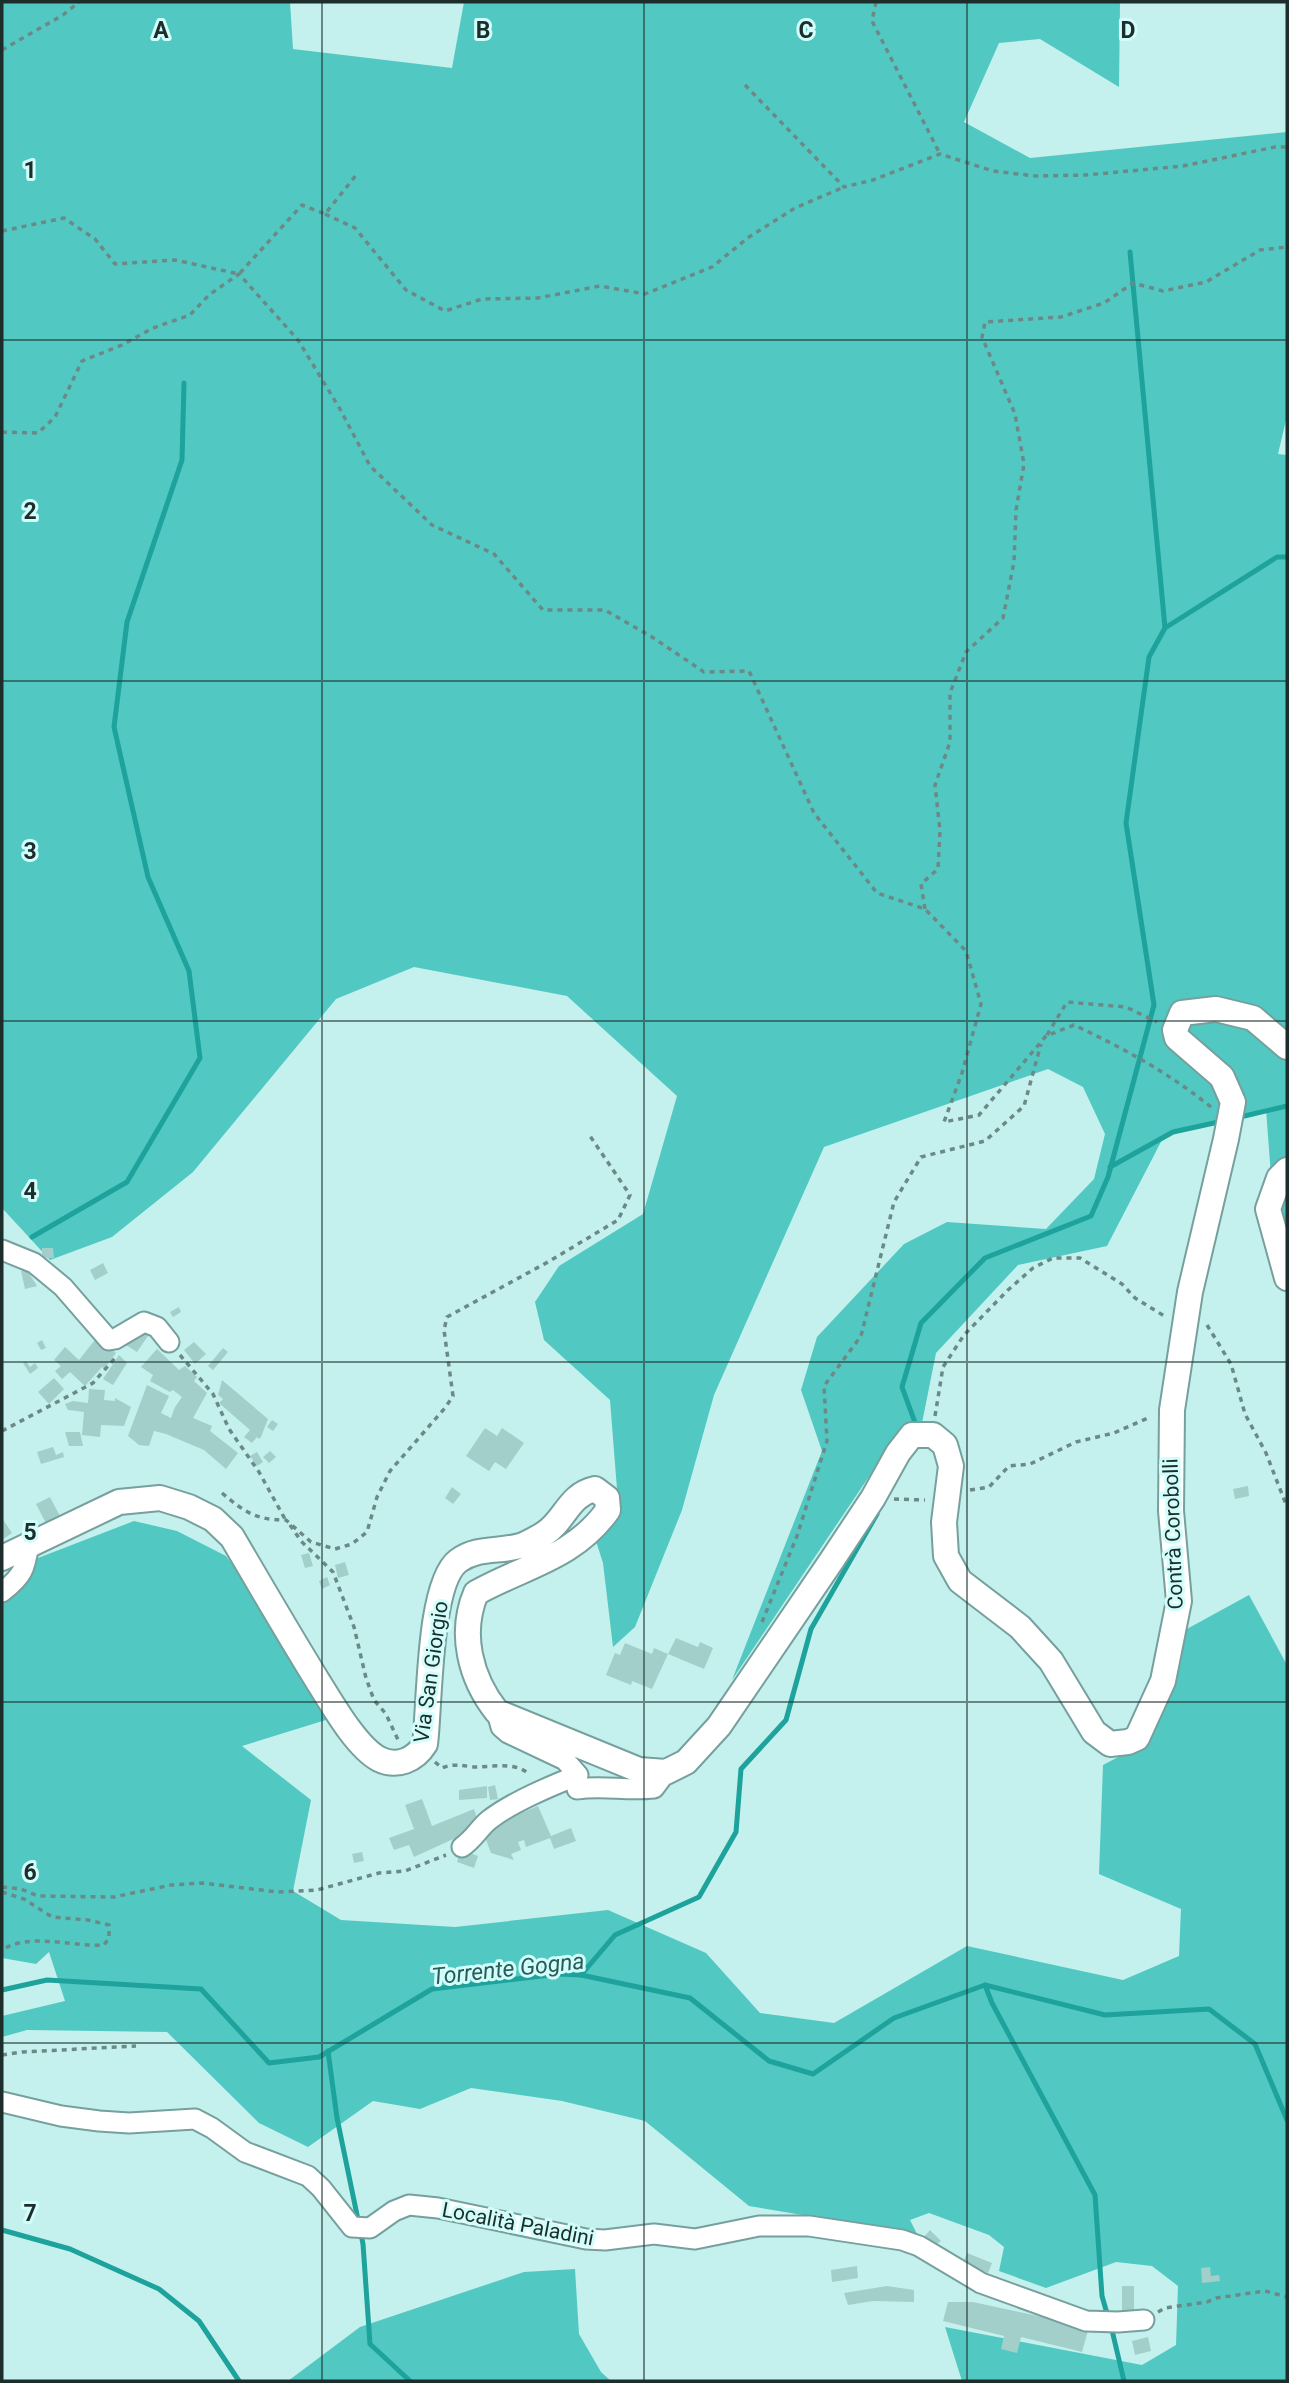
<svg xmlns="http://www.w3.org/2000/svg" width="1289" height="2383" font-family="Roboto,sans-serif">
<rect width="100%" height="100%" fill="#c4f1ed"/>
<g fill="#52c8c2">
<path d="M2 2H290L293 49 452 68 464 2H1120L1119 87 1040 39 999 43 964 122 1030 158 1287 132V416L1278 454 1287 455V1255L1274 1217 1266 1109 1164 1136 1107 1246 1018 1265 936 1353 922 1423 901 1429 732 1680 822 1451 801 1390 817 1337 904 1244 947 1222 1046 1229 1094 1179 1105 1134 1083 1087 1048 1069 824 1147 714 1395 682 1510 635 1627 613 1647 603 1563 595 1538 617 1489 610 1400 544 1340 535 1302 559 1266 643 1214 677 1096 567 996 414 967 336 999 193 1172 112 1237 50 1260 2 1208Z"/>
<path d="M134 1521 177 1531 226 1556 264 1604 329 1719 242 1746 311 1800 293 1891 341 1920 455 1927 608 1910 706 1953 760 2013 834 2023 967 1946 1123 1980 1179 1956 1181 1909 1099 1874 1103 1765 1141 1745 1185 1630 1249 1595 1287 1665V2381H962L945 2327 1142 2365 1176 2345 1178 2286 1152 2266 1116 2262 1046 2288 999 2271 1004 2247 989 2235 929 2213 910 2220 917 2234 749 2206 645 2121 562 2101 471 2088 420 2109 373 2101 308 2147 259 2123 167 2032 27 2030 2 2037V2016L65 2001 49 1952 36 1964 2 1958V1587L25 1563Z"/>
<path d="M575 2269 579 2334 601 2372 611 2381H288L360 2327 524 2272Z"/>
</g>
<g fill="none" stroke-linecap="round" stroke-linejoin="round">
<g stroke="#1da29c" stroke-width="5">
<path d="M1130 252 1165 628"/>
<path d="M1236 1118 1287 1106"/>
<path d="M1110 1167 1173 1132 1223 1121"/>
<path d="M32 1237 127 1182 200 1058 189 971 148 877 114 727 127 622 182 460 184 383"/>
<path d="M917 1428 902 1387 921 1323 985 1258 1091 1216 1108 1177 1154 1005 1126 823 1149 657 1165 628 1277 557H1287"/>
<path d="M581 1975 615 1935 699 1897 736 1832 741 1769 786 1720 811 1629 877 1514"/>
<path d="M985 1985 992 2003 1095 2195 1102 2296 1108 2317"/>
<path d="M2 1990 47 1980 201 1989 269 2063 319 2057 432 1989 559 1974 581 1975 690 1998 769 2061 813 2074 894 2018 985 1985 1105 2015 1209 2009 1255 2044 1287 2120"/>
<path d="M328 2051 337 2118 363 2244 370 2344 410 2381"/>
<path d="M2 2230 70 2249 159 2289 199 2321 239 2381"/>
<path d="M1111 2326 1124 2381"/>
</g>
</g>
<g fill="#a3cfcb">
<path d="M42 1248H53L54 1258H42Z"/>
<path d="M103 1263 108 1273 95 1280 90 1270Z"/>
<path d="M27 1270 37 1286 25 1289 21 1271Z"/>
<path d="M179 1307 181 1312 173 1317 170 1312Z"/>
<path d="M137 1329 148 1336 137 1352 126 1345Z"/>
<path d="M98 1336 116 1353 104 1369 102 1367 85 1386 70 1372 62 1379 55 1371 61 1366 54 1360 65 1347 79 1360Z"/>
<path d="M42 1340 46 1348 41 1350 37 1343Z"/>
<path d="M194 1342 206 1354 195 1364 184 1350Z"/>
<path d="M223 1348 228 1352 213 1370 208 1366Z"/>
<path d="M157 1349 179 1370 185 1366 197 1377 194 1381 207 1393 193 1418 212 1426 210 1431 238 1453 226 1469 204 1450 166 1434 154 1431 149 1446 139 1445 128 1436 147 1385 169 1396 161 1413 171 1418 175 1407 182 1397 173 1390 170 1392 150 1381 153 1375 141 1367Z"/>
<path d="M119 1355 127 1363 113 1385 103 1379Z"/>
<path d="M26 1361 30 1367 35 1363 38 1368 30 1374 23 1363Z"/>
<path d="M54 1378 64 1389 49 1404 38 1392Z"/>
<path d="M222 1380 268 1419 261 1437 259 1439 257 1437 252 1443 244 1437 250 1430 219 1403 223 1399 218 1395Z"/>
<path d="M89 1389 105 1390 104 1400 115 1401V1398L131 1407 124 1426 101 1425 100 1437 82 1435 84 1412 68 1410 65 1404 73 1401 88 1403Z"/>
<path d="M272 1420 278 1424 273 1431 267 1427Z"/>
<path d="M485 1428 497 1436 502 1428 524 1443 506 1469 495 1462 489 1471 466 1456Z"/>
<path d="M65 1432H80L83 1446H69Z"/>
<path d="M53 1447 56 1455 63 1452 64 1457 41 1464 37 1452Z"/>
<path d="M270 1451 276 1457 269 1463 263 1457Z"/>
<path d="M257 1452 263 1462 257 1466 250 1456Z"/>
<path d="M1248 1486 1249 1496 1235 1499 1233 1489Z"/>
<path d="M452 1487 461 1494 453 1504 445 1498Z"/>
<path d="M50 1497 62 1520 48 1527 36 1504Z"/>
<path d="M2 1518 12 1533 2 1540Z"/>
<path d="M309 1553 313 1566 305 1568 301 1555Z"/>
<path d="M345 1562 349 1575 338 1578 335 1565Z"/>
<path d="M327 1577 330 1585 322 1589 319 1581Z"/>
<path d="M676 1638 698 1647 700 1642 713 1648 704 1669 668 1654Z"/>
<path d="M625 1643 652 1654 654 1648 668 1654 652 1689 632 1681 631 1685 606 1675 615 1653 620 1655Z"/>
<path d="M495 1785 498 1799 490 1800 488 1787Z"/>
<path d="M487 1786V1798L459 1800V1790Z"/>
<path d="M422 1799 432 1826 474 1809 478 1821 475 1829 414 1857 409 1845 394 1850 389 1838 414 1829 405 1805Z"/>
<path d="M538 1806 551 1836 571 1828 576 1841 554 1849 550 1838 526 1847 524 1840 518 1842 521 1850 511 1854 514 1860 491 1853 482 1829Z"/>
<path d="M461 1850 478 1856 474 1868 457 1862Z"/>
<path d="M362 1852 364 1861 354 1863 352 1854Z"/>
<path d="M930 2230 941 2241 934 2246 924 2237Z"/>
<path d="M967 2253 992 2263 988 2273 963 2263Z"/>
<path d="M857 2266 858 2278 832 2282 831 2270Z"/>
<path d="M1210 2267 1211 2276 1219 2275 1220 2281 1202 2283 1201 2268Z"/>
<path d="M887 2286 914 2290V2302L873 2301 848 2305 844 2293Z"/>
<rect x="1122" y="2286" width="12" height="28"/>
<path d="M948 2302H973L1089 2327 1082 2352 1021 2337 1017 2353 1001 2349 1004 2336 943 2321Z"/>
<path d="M1148 2337 1151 2351 1135 2355 1132 2341Z"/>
</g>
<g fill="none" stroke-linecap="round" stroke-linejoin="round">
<defs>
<g id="minor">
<path d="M2 1250 34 1263 63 1287 109 1340 115 1339 144 1322 157 1327 169 1342"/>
<path d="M2 1592C23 1576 25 1569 29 1544"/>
<path d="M577 1789C602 1785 627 1791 654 1788L666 1772"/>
<path d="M462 1847C475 1838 479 1828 489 1820 512 1802 551 1786 578 1775L565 1760 508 1733 501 1727 497 1712"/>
<path d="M2 2102 61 2116 99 2121 129 2123 195 2119 212 2128 245 2152 308 2176 321 2188 352 2227 370 2228 394 2211 409 2205 438 2208 586 2239 605 2240 654 2234 695 2239 759 2226H809L902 2240 919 2246 981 2283 1086 2321 1118 2322 1144 2320"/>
</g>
<g id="tertiary">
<path d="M1287 1170 1279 1178 1268 1209 1287 1278"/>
<path d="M2 1558 119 1502 160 1498 189 1507 213 1519 232 1537C260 1585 288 1633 317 1680 331 1702 356 1747 379 1759 397 1768 415 1760 425 1744 430 1706 428 1584 458 1561 477 1547 498 1552 520 1546 527 1544 537 1538 544 1534 565 1521 568 1495 595 1489L607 1498 608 1510C574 1558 524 1566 476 1593 459 1633 470 1678 497 1712L639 1770 666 1772 686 1762 719 1726 832 1560 873 1498 898 1453 912 1435H933L945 1445 951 1466 944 1522 946 1556 960 1581 1020 1627 1051 1661 1094 1732 1110 1744 1128 1742 1137 1738 1163 1681 1179 1601 1171 1511 1172 1410 1190 1292 1226 1139 1233 1102 1222 1077 1177 1038 1175 1030 1182 1013 1216 1009 1253 1018 1287 1047"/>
</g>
</defs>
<use href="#minor" stroke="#76a09d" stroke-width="23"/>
<use href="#tertiary" stroke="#76a09d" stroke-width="28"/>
<g stroke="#6b8a87" stroke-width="3.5" stroke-dasharray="5 5" stroke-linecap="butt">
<path d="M876 2 872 21 940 154"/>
<path d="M2 50 63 15 79 2"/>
<path d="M745 85 844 187 873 180 940 154 993 171 1035 176 1086 175 1183 166 1275 147H1287"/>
<path d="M325 214 355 228 406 290 445 311 482 299 538 298 600 286 645 294 712 267 749 237 795 208 844 187"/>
<path d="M2 231 64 218 95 239 115 264 175 260 239 274 302 205 325 214 357 174"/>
<path d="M2 432 38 433 55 417 82 361 122 345 153 328 190 315 209 295 239 274 298 340 340 409 370 466 432 525 494 554 543 610H605L652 637 704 672 749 671 814 813 877 893 925 909 966 951 981 1004 962 1073 944 1122 979 1115 1046 1036 1074 1025C1123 1048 1169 1073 1211 1107"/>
<path d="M925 909 921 884 938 869 940 831 935 785 950 742V693L966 652 1003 618 1014 562 1016 510 1024 464 1015 414 982 337 985 322 1061 317 1104 303 1133 283 1163 291 1206 282 1260 250 1287 247"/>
<path d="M1047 1035 1067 1002 1126 1007 1157 1022"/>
<path d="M1207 1325 1231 1364 1245 1414 1266 1453 1287 1507"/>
<path d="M180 1355 213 1394 229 1429 259 1472 285 1519"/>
<path d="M935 1416 943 1367 964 1335 1008 1290 1033 1268 1053 1258H1080L1122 1284 1135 1298 1166 1317"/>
<path d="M2 1431 93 1383 116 1357"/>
<path d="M970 1490 989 1487 1009 1466 1030 1464 1076 1442 1114 1433 1150 1417"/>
<path d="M222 1493C245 1512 255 1520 286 1520L311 1542 335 1549 352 1544 367 1532 377 1497 390 1471 445 1408 453 1396 444 1330 447 1317 548 1262 618 1220 630 1195 588 1133"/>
<path d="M894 1499 925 1500"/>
<path d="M290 1525 301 1541 333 1572 354 1627 366 1678 374 1700 386 1714 399 1742"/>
<path d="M762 1622 797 1536 827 1441 824 1386 861 1336 894 1202 921 1157 985 1141 1024 1106 1041 1044"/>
<path d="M435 1762 442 1768C453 1763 463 1766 475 1767 493 1767 516 1761 530 1775"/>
<path d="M2 1887 21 1889 38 1896 114 1897 171 1885 202 1883 278 1892 317 1890 379 1873 405 1871 446 1855"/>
<path d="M2 1892 24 1899 52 1917 88 1920 109 1925V1938L104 1945C71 1947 30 1932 2 1950"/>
<path d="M2 2055 22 2052 136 2046"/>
<path d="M1158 2312 1165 2308 1207 2302 1216 2298 1265 2291 1287 2297"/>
</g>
<use href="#minor" stroke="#fff" stroke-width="19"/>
<use href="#tertiary" stroke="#fff" stroke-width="24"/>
</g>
<path fill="none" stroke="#1c2d2c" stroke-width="2" stroke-opacity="0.55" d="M322 2V2381M644 2V2381M967 2V2381M2 340H1287M2 681H1287M2 1021H1287M2 1362H1287M2 1702H1287M2 2043H1287"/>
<g text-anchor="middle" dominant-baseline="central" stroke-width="6" stroke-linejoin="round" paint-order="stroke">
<g font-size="21" fill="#1c2d2c" stroke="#d1fefb">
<text transform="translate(1173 1534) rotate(-92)">Contrà Corobolli</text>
<text transform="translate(431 1672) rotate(-82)">Via San Giorgio</text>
<text transform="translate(518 2224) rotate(11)">Località Paladini</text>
</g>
<g font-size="23" font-style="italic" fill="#295b58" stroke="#d1fefb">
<text transform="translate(508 1969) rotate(-6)">Torrente Gogna</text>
</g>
</g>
<g font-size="23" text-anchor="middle" font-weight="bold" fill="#1c2d2c" stroke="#d1fefb" stroke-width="6" stroke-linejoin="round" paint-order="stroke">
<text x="161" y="38">A</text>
<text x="483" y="38">B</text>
<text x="806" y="38">C</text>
<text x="1128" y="38">D</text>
<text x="30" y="178">1</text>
<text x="30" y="519">2</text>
<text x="30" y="859">3</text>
<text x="30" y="1199">4</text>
<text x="30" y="1540">5</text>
<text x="30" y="1880">6</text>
<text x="30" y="2221">7</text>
</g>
<rect width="1289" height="2383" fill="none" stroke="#1c2d2c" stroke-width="7"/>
</svg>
